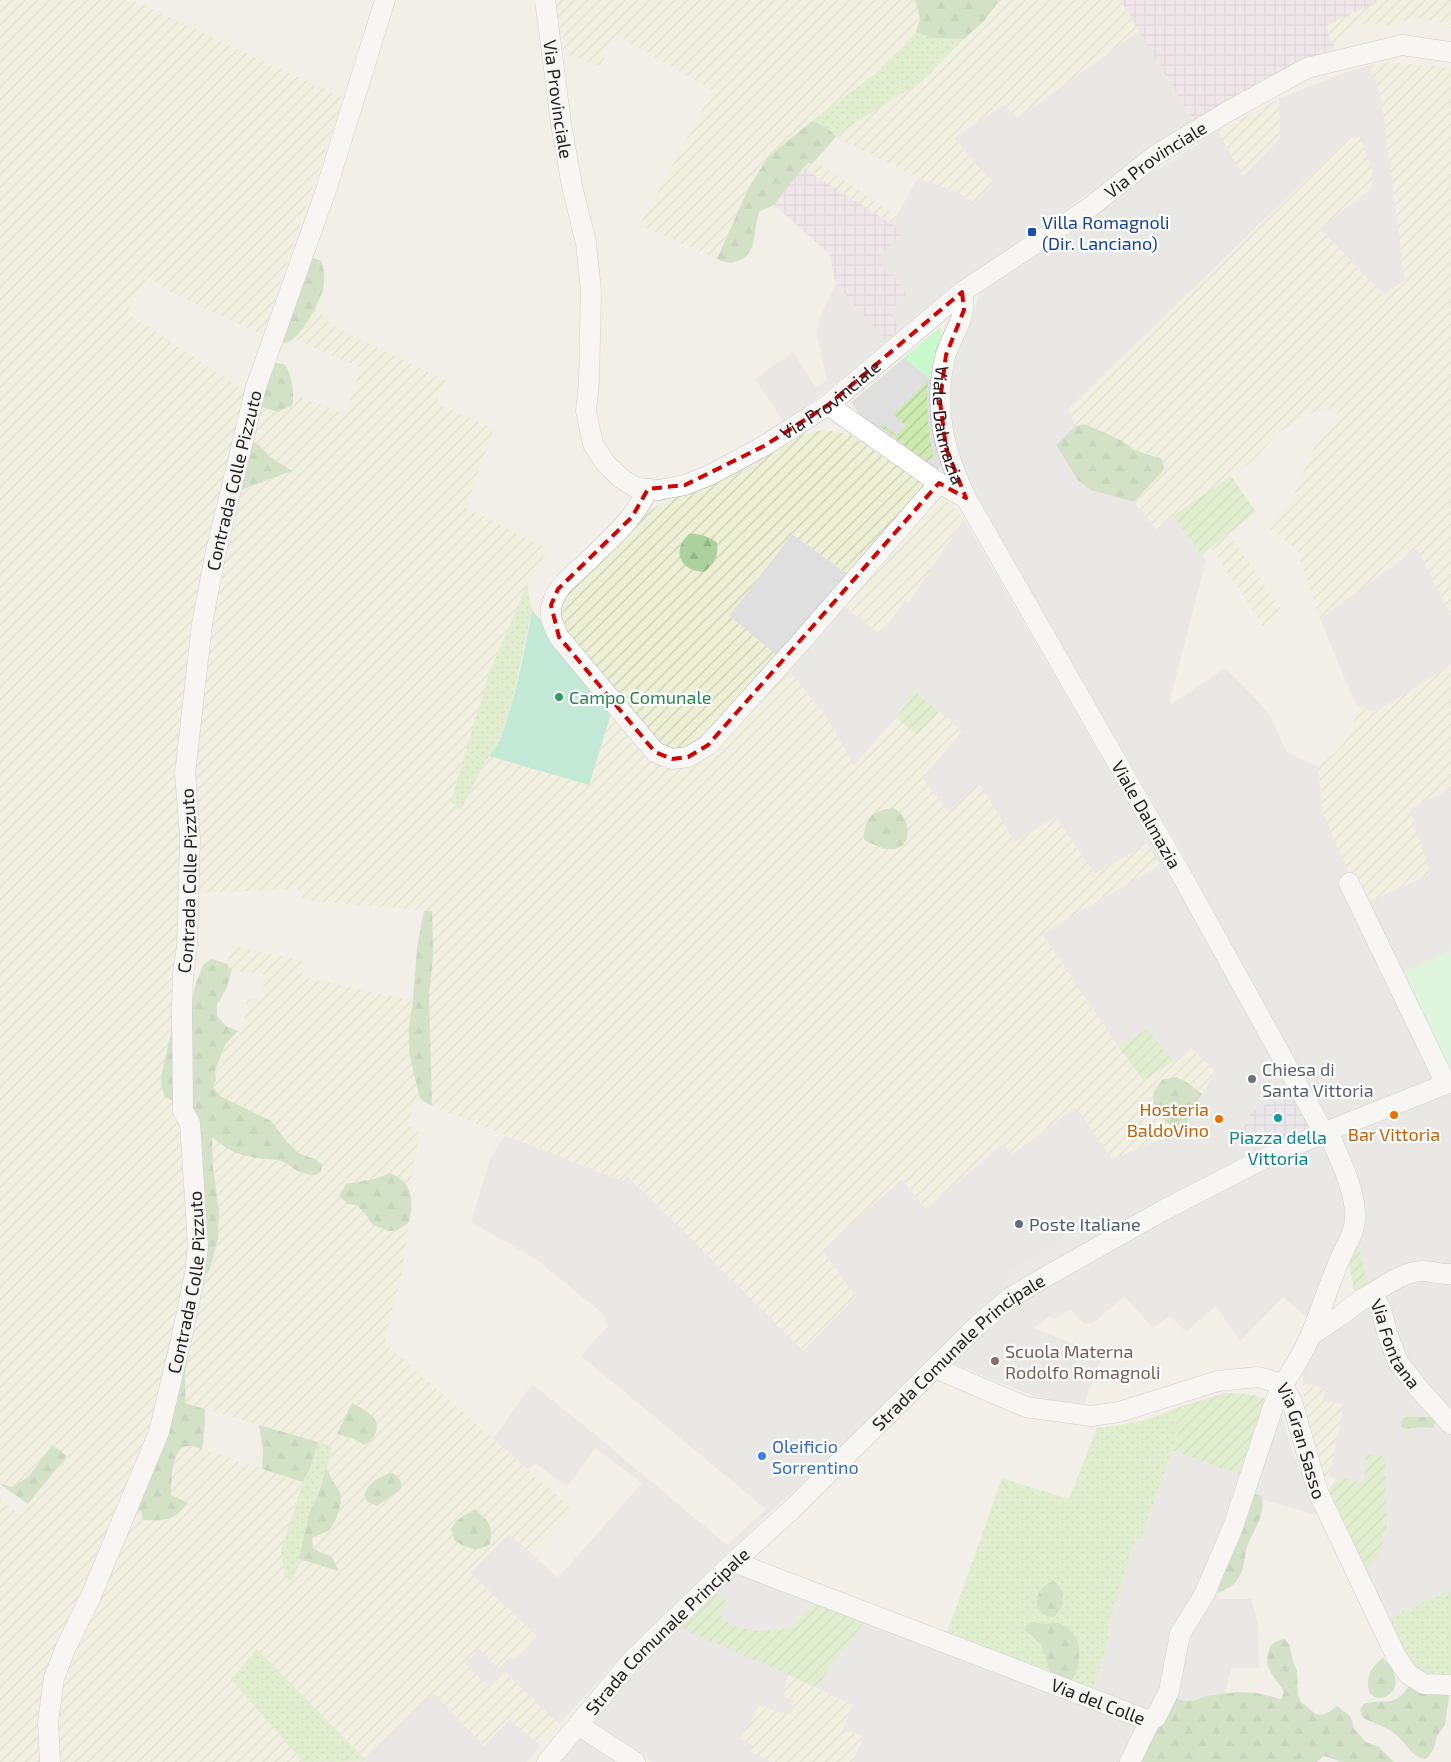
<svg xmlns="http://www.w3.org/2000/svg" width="1451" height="1762" font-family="'Exo 2',sans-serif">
<defs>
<pattern id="industrial-grid" width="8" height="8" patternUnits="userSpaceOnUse" patternTransform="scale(1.25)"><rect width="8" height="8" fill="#ebdbe8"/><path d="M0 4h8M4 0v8" fill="none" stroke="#c9bcc7"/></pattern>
<pattern id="farmland-furrows" width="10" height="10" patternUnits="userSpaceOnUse" patternTransform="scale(1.25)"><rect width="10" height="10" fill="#eef0d5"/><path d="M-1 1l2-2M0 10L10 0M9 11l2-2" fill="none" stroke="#ccceb7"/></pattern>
<pattern id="grass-dots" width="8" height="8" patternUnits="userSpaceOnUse" patternTransform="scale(1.25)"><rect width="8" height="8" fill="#cdebb0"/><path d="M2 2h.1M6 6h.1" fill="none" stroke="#b0c997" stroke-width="1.8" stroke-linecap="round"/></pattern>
<pattern id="forest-firs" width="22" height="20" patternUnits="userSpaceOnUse" patternTransform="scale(1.25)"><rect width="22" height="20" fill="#add19e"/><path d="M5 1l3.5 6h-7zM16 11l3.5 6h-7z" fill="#95b388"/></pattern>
<pattern id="garden-furrows" width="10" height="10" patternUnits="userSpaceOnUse" patternTransform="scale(1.25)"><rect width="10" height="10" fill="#cdebb0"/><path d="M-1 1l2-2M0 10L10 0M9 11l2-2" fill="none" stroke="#b0c997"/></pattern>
<pattern id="plaza-grid" width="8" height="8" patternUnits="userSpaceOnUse" patternTransform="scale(1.25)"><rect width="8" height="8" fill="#dddde8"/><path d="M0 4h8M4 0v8" fill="none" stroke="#bdbdc7"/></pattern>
</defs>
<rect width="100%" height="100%" fill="#f2efe9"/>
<g fill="#e0dfdf">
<path d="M1139 31 1195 124 1150 151 943 294 890 341 824 393 784 422 755 379 793 352 816 388 827 380 817 335 819 319 836 284 886 340 899 330 891 309 907 293 877 258 903 233 892 224 918 178 957 192 975 203 994 183 977 166 954 138 1005 104 1018 118Z"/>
<path d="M1369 65 1381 95 1405 280 1384 295 1320 229 1371 188 1348 138 1068 410 1079 432 1091 490 1134 502 1157 530 1173 516 1206 560 1171 696 1170 705 1225 668 1255 698 1271 717 1287 753 1318 766 1323 814 1410 809 1451 788V950L1403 973 1448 1071 1328 1126 1183 854 1106 722 971 485 948 431 946 389 957 343 974 311 980 293 1117 196 1218 131 1243 176 1280 138 1279 99 1338 75Z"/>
<path d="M904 358 931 380 930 398 933 433 941 467 934 472 860 417 852 402Z"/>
<path d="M964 519 1164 866 1216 951 1309 1128 1128 1219 1069 1252 839 1449 765 1517 624 1654 559 1724 505 1672 490 1687 464 1664 479 1648 510 1656 513 1660 538 1637 470 1573 509 1533 558 1578 642 1483 595 1448 567 1487 535 1463 528 1470 493 1439 532 1384 598 1437 727 1545 766 1509 581 1356 608 1326 603 1314 536 1259 471 1222 490 1159 505 1135 623 1181 627 1176 694 1241 822 1250 902 1179 926 1209 1002 1144 1013 1154 1076 1107 1112 1159 1183 1130 1215 1072 1192 1049 1144 1080 1118 1046 1042 934 1160 865 1147 844 1095 874 1056 817 1015 842 978 782 949 813 923 778 962 731 915 691 896 718 854 766 828 719 787 668 841 603 881 634 905 600 909 602Z"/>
<path d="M792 534 849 575 780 658 729 616Z"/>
<path d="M1417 548 1451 615V665L1382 708 1371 711 1366 710 1355 703 1320 619Z"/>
<path d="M1451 1087V1589L1385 1620 1363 1572 1364 1482 1329 1477 1344 1405 1323 1401 1325 1388 1303 1383V1374L1319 1325 1355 1297 1356 1244 1333 1133Z"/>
<path d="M1324 1135 1351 1212 1308 1318 1283 1297 1240 1341 1216 1306 1186 1332 1170 1316 1153 1328 1124 1296 1093 1323 1085 1324 1070 1310 1054 1319 1050 1316 1034 1328 1102 1355 1083 1407 1028 1394 953 1363 1023 1296Z"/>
<path d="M1226 1393 1248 1394 1262 1398 1280 1407 1290 1445 1318 1515 1246 1495 1219 1576 1218 1599H1251L1258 1624 1259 1668H1231L1225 1694 1206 1696 1193 1701H1184L1168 1697 1156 1719 1093 1692 1110 1632 1107 1630 1136 1538 1141 1540 1178 1433 1173 1409Z"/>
<path d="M736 1571 1149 1727 1132 1762H853L864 1736 843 1730 852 1705 789 1675 783 1696 794 1699 791 1715 740 1739 753 1745 750 1752 772 1762H652L588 1719 615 1687Z"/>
<path d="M433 1692 484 1746 510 1719 540 1745 527 1762H368L364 1758Z"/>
<path d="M576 1734 618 1762H552Z"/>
</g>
<g fill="url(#industrial-grid)">
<path d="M1120 0H1377L1378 2 1326 26 1335 49 1275 73 1195 124Z"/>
<path d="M803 168 892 224 903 233 878 258 908 294 891 309 899 330 886 341 836 284 829 254 774 205Z"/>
</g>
<g fill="url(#farmland-furrows)">
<path d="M0 0H133L343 98 263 335 171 292 147 277 127 313 247 392 228 456 198 611 178 1104 188 1184 189 1263 172 1332 157 1413 70 1624 45 1762H0V1498L18 1514 54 1474 52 1445 29 1476 13 1487 0 1484Z"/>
<path d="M556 0H915L920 18 916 32 888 62 768 157 748 189 717 259 640 225 713 90 616 35 600 66 564 54Z"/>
<path d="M999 0H1120L1139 31 1018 118 1004 104 954 138 977 166 995 183 975 203 957 192 918 178 836 137 853 124 923 81 953 50 985 20Z"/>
<path d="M1377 0H1451V25L1418 18 1387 25 1369 23 1350 27 1342 35 1335 49 1326 26 1377 2Z"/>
<path d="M1392 62 1451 68V615L1417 548 1320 619 1297 549 1270 529 1294 495 1313 449 1339 421 1336 407 1307 414 1277 434 1253 461 1174 516 1157 530 1134 502 1162 472 1156 456 1134 450 1121 440 1084 424 1076 426 1068 409 1215 269 1348 138 1360 137 1373 170 1371 188 1320 229 1384 295 1405 280 1381 95 1369 65Z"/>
<path d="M1279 99 1280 138 1243 176 1218 131Z"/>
<path d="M815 161 897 216 892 224 803 168 808 163 812 164Z"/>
<path d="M315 308 334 327 446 380 436 404 494 428 466 508 548 549 527 585 489 673 459 779 478 775 489 756 589 785 613 707 684 763 787 668 828 719 854 765 896 718 917 735 939 712 962 731 923 778 949 813 978 782 1015 842 1056 817 1095 874 1147 844 1160 865 1042 934 1118 1046 1144 1080 1192 1049 1215 1071 1202 1094 1188 1083 1161 1117 1168 1124 1183 1130 1112 1159 1076 1107 1012 1154 1002 1144 926 1209 902 1179 822 1250 856 1297 803 1351 628 1176 623 1181 432 1106 429 997 433 956 432 911 302 900 298 889 197 893 194 780 214 609 235 492 282 464 269 456 258 445 245 438 255 405 294 397V394L345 414 361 368 294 339 303 327Z"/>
<path d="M822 430 849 434 930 488 849 575 792 534 729 616 780 658 683 753 659 748 560 631 554 606 633 523 657 506 749 468 798 436Z"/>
<path d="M937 491 964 519 909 602 905 600 880 634 841 603Z"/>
<path d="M1229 534 1282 611 1263 626 1211 548Z"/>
<path d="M1451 665V788L1410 809 1430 874 1363 905 1323 814 1318 766 1339 749 1350 735 1359 707 1371 711 1382 708Z"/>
<path d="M231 945 303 961 302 977 413 1001 409 1027V1052L420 1099 412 1108 409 1126 420 1132 409 1191 406 1185 390 1173 374 1179 356 1181 348 1204 357 1205 366 1215 372 1224 398 1230 409 1222 400 1284 393 1305 385 1343 573 1510 532 1554 509 1534 470 1573 538 1637 513 1660 510 1657 498 1669 479 1648 465 1664 490 1687 504 1671 559 1724 540 1745 509 1719 484 1746 433 1692 364 1758 257 1650 231 1679 303 1762H56L53 1739 60 1683 133 1511H141L167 1520 179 1515 187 1503 171 1495V1472L176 1457 182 1448 189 1445 303 1482 281 1551 285 1575 292 1581 299 1559 338 1571 331 1556 321 1553 313 1548 312 1538 322 1535 335 1484 330 1478 326 1469 331 1446 185 1403 186 1347 219 1210 213 1168 212 1136 265 1160 282 1161 295 1170 315 1159 300 1154 287 1142 271 1121 219 1096 213 1087 216 1080 215 1071 225 1045 244 1025 247 1000 264 997 263 974 235 972 227 967Z"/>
<path d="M1303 1383 1325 1388 1323 1401 1344 1405 1329 1477 1323 1483 1305 1422Z"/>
<path d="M788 1675 852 1705 843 1730 864 1736 853 1762H772L750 1752 753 1745 740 1739 759 1706 791 1715 794 1699 783 1697Z"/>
</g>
<g fill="url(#grass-dots)">
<path d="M916 32 932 38 964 39 923 81 853 124 836 137C829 128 823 125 812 121L875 74 904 46Z"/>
<path d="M527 585 532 610 510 712 495 752 489 756 478 775 461 810 451 802 489 673Z"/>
<path d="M1173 1409 1178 1433 1141 1540 1136 1538 1107 1630 1110 1632 1093 1692 946 1636 1002 1478 1069 1499 1097 1428C1126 1424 1146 1422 1173 1409Z"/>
<path d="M318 1442 332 1446C330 1471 315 1493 309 1517 303 1537 303 1563 291 1581L285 1575 281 1551 303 1482 310 1469Z"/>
<path d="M1451 1589V1676C1413 1686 1399 1647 1385 1620Z"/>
<path d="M257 1649 364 1758 368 1761 303 1762 231 1679Z"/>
</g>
<g fill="url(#forest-firs)">
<path d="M915 0H999L985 20 964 39 932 38 916 32 920 18Z"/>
<path d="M812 121C823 125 829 128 836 137L812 164 808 163 803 168 774 205 760 211C752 228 759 252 740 260 731 264 725 263 717 259L748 189 768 157Z"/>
<path d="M307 255 321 261C325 271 325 279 323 289 319 303 300 341 285 343 283 343 279 342 277 342Z"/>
<path d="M275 363 284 364C292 372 295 395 292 405L278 412 255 405 268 364Z"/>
<path d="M1084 424 1121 440 1134 450 1162 459 1164 468 1162 472 1134 502 1091 490 1078 480 1056 445 1076 426Z"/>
<path d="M245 438 259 445 269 456 292 471 235 492Z"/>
<path d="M689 534C699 533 710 537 717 543 719 557 714 564 704 572 680 571 671 551 689 534Z"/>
<path d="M894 808C909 816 915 844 895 849 884 851 873 844 864 840 864 818 873 810 894 808Z"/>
<path d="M424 911H432L433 956 429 997 432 1106 420 1099 409 1052V1027L413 1001 417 947Z"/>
<path d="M211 959 228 964V967L232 969 227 987 217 1005V1016L226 1026 238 1031 225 1045 215 1071 216 1080 213 1087 220 1096 271 1121 287 1142 300 1154 315 1159 322 1165 321 1171 315 1175C299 1174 296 1169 283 1162 278 1159 270 1160 264 1159 239 1155 231 1153 212 1137L213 1168 219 1210 218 1239 210 1268 208 1273 201 1274 178 1104 165 1097 161 1086V1077L172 1029 192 1004 194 989 203 965Z"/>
<path d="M1176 1077 1188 1083 1202 1094 1183 1130 1168 1124 1161 1117 1153 1104 1154 1092 1162 1080Z"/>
<path d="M390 1173C413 1183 414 1200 409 1222L398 1230 388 1231 372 1224 366 1215 357 1205 348 1204 339 1196 346 1184 374 1179Z"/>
<path d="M186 1347 185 1403 205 1409V1423L202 1450C199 1448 194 1446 190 1446 171 1444 171 1482 171 1495L188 1503C174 1521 165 1521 143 1520L141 1511H133Z"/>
<path d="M352 1403C364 1410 383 1417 375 1434 372 1440 369 1443 364 1445L352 1438 337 1434Z"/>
<path d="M1433 1416 1436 1422 1432 1428 1421 1427 1406 1429 1401 1426V1422L1405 1417C1416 1416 1421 1419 1433 1416Z"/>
<path d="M259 1425 318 1442 310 1469 303 1482 262 1469 263 1451Z"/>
<path d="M52 1445 67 1456 28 1504 0 1484 13 1487 29 1476Z"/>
<path d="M326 1469 340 1493 341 1503 337 1517 330 1530 312 1538 313 1548 321 1553 331 1556 339 1571 299 1559 309 1514 320 1489Z"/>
<path d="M392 1473C400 1478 403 1481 400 1490L377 1506 368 1502 364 1495C370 1481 378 1477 392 1473Z"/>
<path d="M1251 1493 1261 1496C1267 1516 1253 1529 1247 1547 1244 1557 1245 1567 1239 1577 1234 1586 1227 1589 1218 1593L1219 1576Z"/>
<path d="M475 1509C489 1522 493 1524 490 1544 476 1553 469 1549 455 1541L451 1529 456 1521Z"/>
<path d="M1054 1581C1067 1591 1065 1606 1054 1617 1030 1617 1032 1587 1054 1581Z"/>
<path d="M1034 1622C1038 1623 1041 1624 1045 1624 1050 1624 1056 1622 1061 1624 1085 1634 1083 1667 1069 1685L1053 1680 1041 1644 1025 1630 1026 1625Z"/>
<path d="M1284 1639 1289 1644 1293 1662 1297 1670 1298 1696 1302 1703 1316 1714 1322 1715 1329 1712 1337 1706 1351 1717 1354 1729 1366 1742 1379 1747 1394 1762H1342L1324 1756 1317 1762H1132L1168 1696 1184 1701H1193L1206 1696 1238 1692 1257 1693 1281 1699 1284 1692C1276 1677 1262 1669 1269 1650 1272 1642 1276 1641 1284 1639Z"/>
<path d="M1383 1658C1419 1693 1367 1713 1368 1684 1368 1671 1374 1665 1383 1658Z"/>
<path d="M1410 1684 1444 1691 1449 1697 1445 1725 1437 1736 1434 1749 1429 1756 1425 1759C1410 1756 1406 1742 1395 1734 1386 1726 1373 1723 1363 1718L1360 1710 1363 1704C1386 1697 1394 1710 1410 1684Z"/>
</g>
<g fill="#c8facc">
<path d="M939 328 942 333 932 365 931 380 904 358Z"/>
<path d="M1451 950V1070L1448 1071 1403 972Z"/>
</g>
<g fill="url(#garden-furrows)">
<path d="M928 379C926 406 928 430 933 457L926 462 880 426 882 424 897 435 906 426 893 414 921 388Z"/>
<path d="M1231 476 1256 512 1202 555 1173 516Z"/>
<path d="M915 691 939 712 917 735 896 718Z"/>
<path d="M1148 1029 1161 1048 1174 1061 1144 1080 1118 1046Z"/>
<path d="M1356 1244 1360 1252 1368 1285 1355 1297 1348 1257Z"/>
<path d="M1226 1393 1248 1394 1271 1400 1246 1477 1172 1450 1178 1433 1173 1409Z"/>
<path d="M1366 1454 1385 1456 1387 1526 1379 1556 1363 1572 1326 1493 1337 1478 1364 1482Z"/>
<path d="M714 1591 728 1603 718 1613 731 1625 755 1631 792 1628 814 1601 866 1620 816 1687 676 1626Z"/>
</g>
<path fill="#88e0be" d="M532 610 613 707 589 785 489 756C509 741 527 638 532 610Z"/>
<path fill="#e2e2e2" d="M1073 1234 1081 1244 1012 1285 1004 1272Z"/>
<path fill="url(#plaza-grid)" d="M1293 1091 1309 1123V1128L1305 1132 1257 1155 1244 1128 1252 1112Z"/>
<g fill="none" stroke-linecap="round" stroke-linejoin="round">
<defs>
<g id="minor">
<path id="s1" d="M545 0 561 123 572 186 586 243 591 291 589 383 586 411 593 444 606 464 622 479 637 488 659 490 685 485 710 475 764 446 828 405 962 292 1089 208 1156 155 1227 112 1307 68 1402 45 1451 52"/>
<path id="s2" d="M962 292C969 316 951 335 945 357 933 409 944 451 966 498"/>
<path id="s3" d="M828 405 939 483 966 498 1182 876 1324 1133"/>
<path d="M648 489C635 519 609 540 586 563 573 575 557 586 552 604 548 615 554 627 559 637L655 752 672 759 688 757 708 745 799 644 939 483"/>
<path d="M1349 883 1446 1084"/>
<path d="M1371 1294C1386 1285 1405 1271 1423 1271 1433 1271 1441 1275 1451 1274"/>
<path id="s4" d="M1310 1336 1340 1316 1362 1299 1371 1294 1381 1309 1387 1333 1398 1362 1419 1389 1451 1424"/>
<path id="s5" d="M935 1368 1026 1407 1091 1416 1119 1412 1218 1381 1258 1377 1282 1384 1292 1402 1318 1492 1396 1656 1408 1674 1424 1684 1451 1685"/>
<path id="s6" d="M734 1562 1150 1721 1156 1717 1169 1691 1180 1634 1204 1595 1233 1527 1275 1401C1284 1380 1299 1362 1308 1341 1320 1315 1328 1286 1340 1259 1347 1243 1356 1232 1355 1214 1354 1185 1338 1157 1328 1131"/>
<path d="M578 1725 635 1762"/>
<path id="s7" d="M50 1762 48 1722 54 1678 66 1647 91 1596 159 1432 181 1340 195 1273 198 1246 190 1123 183 1111 182 1009 183 974 187 946 190 838 185 774 202 624 216 551 256 387 325 193 385 0"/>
<path id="s8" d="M547 1762 633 1659 736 1560 790 1511 978 1325 1010 1298 1047 1276 1162 1211 1263 1159 1328 1131 1451 1082"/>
<path d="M1130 1762 1150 1721"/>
</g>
</defs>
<use href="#minor" stroke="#a9a9a9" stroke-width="21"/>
<use href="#minor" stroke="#fff" stroke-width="20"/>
</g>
<path d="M0 0H1451V1762H0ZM962 292 964 310 946 355 940 401 946 448 966 498 939 483 708 745 688 757 672 759 655 752 559 637 551 605 558 589 632 517 648 489 685 485 764 446 828 405Z" fill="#f2efe9" fill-opacity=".55" fill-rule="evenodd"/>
<path fill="none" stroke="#d40000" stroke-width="4" stroke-dasharray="10 6" stroke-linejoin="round" d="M962 292 964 310 946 355 940 401 946 448 966 498 939 483 708 745 688 757 672 759 655 752 559 637 551 605 558 589 632 517 648 489 685 485 764 446 828 405Z"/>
<rect fill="#1a4fb4" stroke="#fff" stroke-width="2" x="1027" y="227" width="10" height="10" rx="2.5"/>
<circle fill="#2e9e5b" stroke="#fff" stroke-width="2" cx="559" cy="697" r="5"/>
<circle fill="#6b7280" stroke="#fff" stroke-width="2" cx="1252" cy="1079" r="5"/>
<g fill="#e8710a" stroke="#fff" stroke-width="2">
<circle cx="1394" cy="1115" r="5"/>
<circle cx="1219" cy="1119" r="5"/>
</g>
<circle fill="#0f9aa8" stroke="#fff" stroke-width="2" cx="1278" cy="1118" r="5"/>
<circle fill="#5c6f8a" stroke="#fff" stroke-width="2" cx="1019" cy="1224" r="5"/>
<circle fill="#8d6e63" stroke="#fff" stroke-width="2" cx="995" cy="1361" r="5"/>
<circle fill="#3f7fe0" stroke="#fff" stroke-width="2" cx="762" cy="1456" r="5"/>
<g text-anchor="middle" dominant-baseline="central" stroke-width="4.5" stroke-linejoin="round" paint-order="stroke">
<g font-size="18" fill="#222" stroke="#fff">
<text stroke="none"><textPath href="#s1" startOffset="100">Via Provinciale</textPath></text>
<text stroke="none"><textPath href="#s1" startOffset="1135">Via Provinciale</textPath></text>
<text stroke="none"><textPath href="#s1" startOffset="730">Via Provinciale</textPath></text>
<text stroke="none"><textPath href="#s2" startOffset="138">Viale Dalmazia</textPath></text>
<text stroke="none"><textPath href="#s7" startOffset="1315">Contrada Colle Pizzuto</textPath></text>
<text stroke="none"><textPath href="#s3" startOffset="531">Viale Dalmazia</textPath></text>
<text stroke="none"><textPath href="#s7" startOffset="910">Contrada Colle Pizzuto</textPath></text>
<text stroke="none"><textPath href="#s7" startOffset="505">Contrada Colle Pizzuto</textPath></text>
<text stroke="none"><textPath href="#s4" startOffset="130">Via Fontana</textPath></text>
<text stroke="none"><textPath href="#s8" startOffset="582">Strada Comunale Principale</textPath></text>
<text stroke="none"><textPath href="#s5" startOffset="422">Via Gran Sasso</textPath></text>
<text stroke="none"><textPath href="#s8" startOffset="178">Strada Comunale Principale</textPath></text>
<text stroke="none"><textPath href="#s6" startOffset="390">Via del Colle</textPath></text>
</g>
<g font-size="18" fill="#164399" stroke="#fff" text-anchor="start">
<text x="1042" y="222">Villa Romagnoli<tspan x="1042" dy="21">(Dir. Lanciano)</tspan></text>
</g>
<g font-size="18" fill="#27864d" stroke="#fff" text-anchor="start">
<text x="569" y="697">Campo Comunale</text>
</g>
<g font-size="18" fill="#5b616d" stroke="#fff" text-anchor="start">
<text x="1262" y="1069">Chiesa di<tspan x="1262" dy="21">Santa Vittoria</tspan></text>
</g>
<g font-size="18" fill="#c56008" stroke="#fff" text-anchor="end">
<text x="1209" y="1109">Hosteria<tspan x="1209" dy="21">BaldoVino</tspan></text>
<text x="1394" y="1134" text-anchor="middle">Bar Vittoria</text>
</g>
<g font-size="18" fill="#0d838f" stroke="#fff">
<text x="1278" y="1137">Piazza della<tspan x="1278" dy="21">Vittoria</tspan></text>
</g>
<g font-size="18" fill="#4e5e75" stroke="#fff" text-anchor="start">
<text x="1029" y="1224">Poste Italiane</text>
</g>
<g font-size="18" fill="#785e54" stroke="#fff" text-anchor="start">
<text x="1005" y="1351">Scuola Materna<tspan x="1005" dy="21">Rodolfo Romagnoli</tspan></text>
</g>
<g font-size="18" fill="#366cbe" stroke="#fff" text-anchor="start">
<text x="772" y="1446">Oleificio<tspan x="772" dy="21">Sorrentino</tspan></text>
</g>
</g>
</svg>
